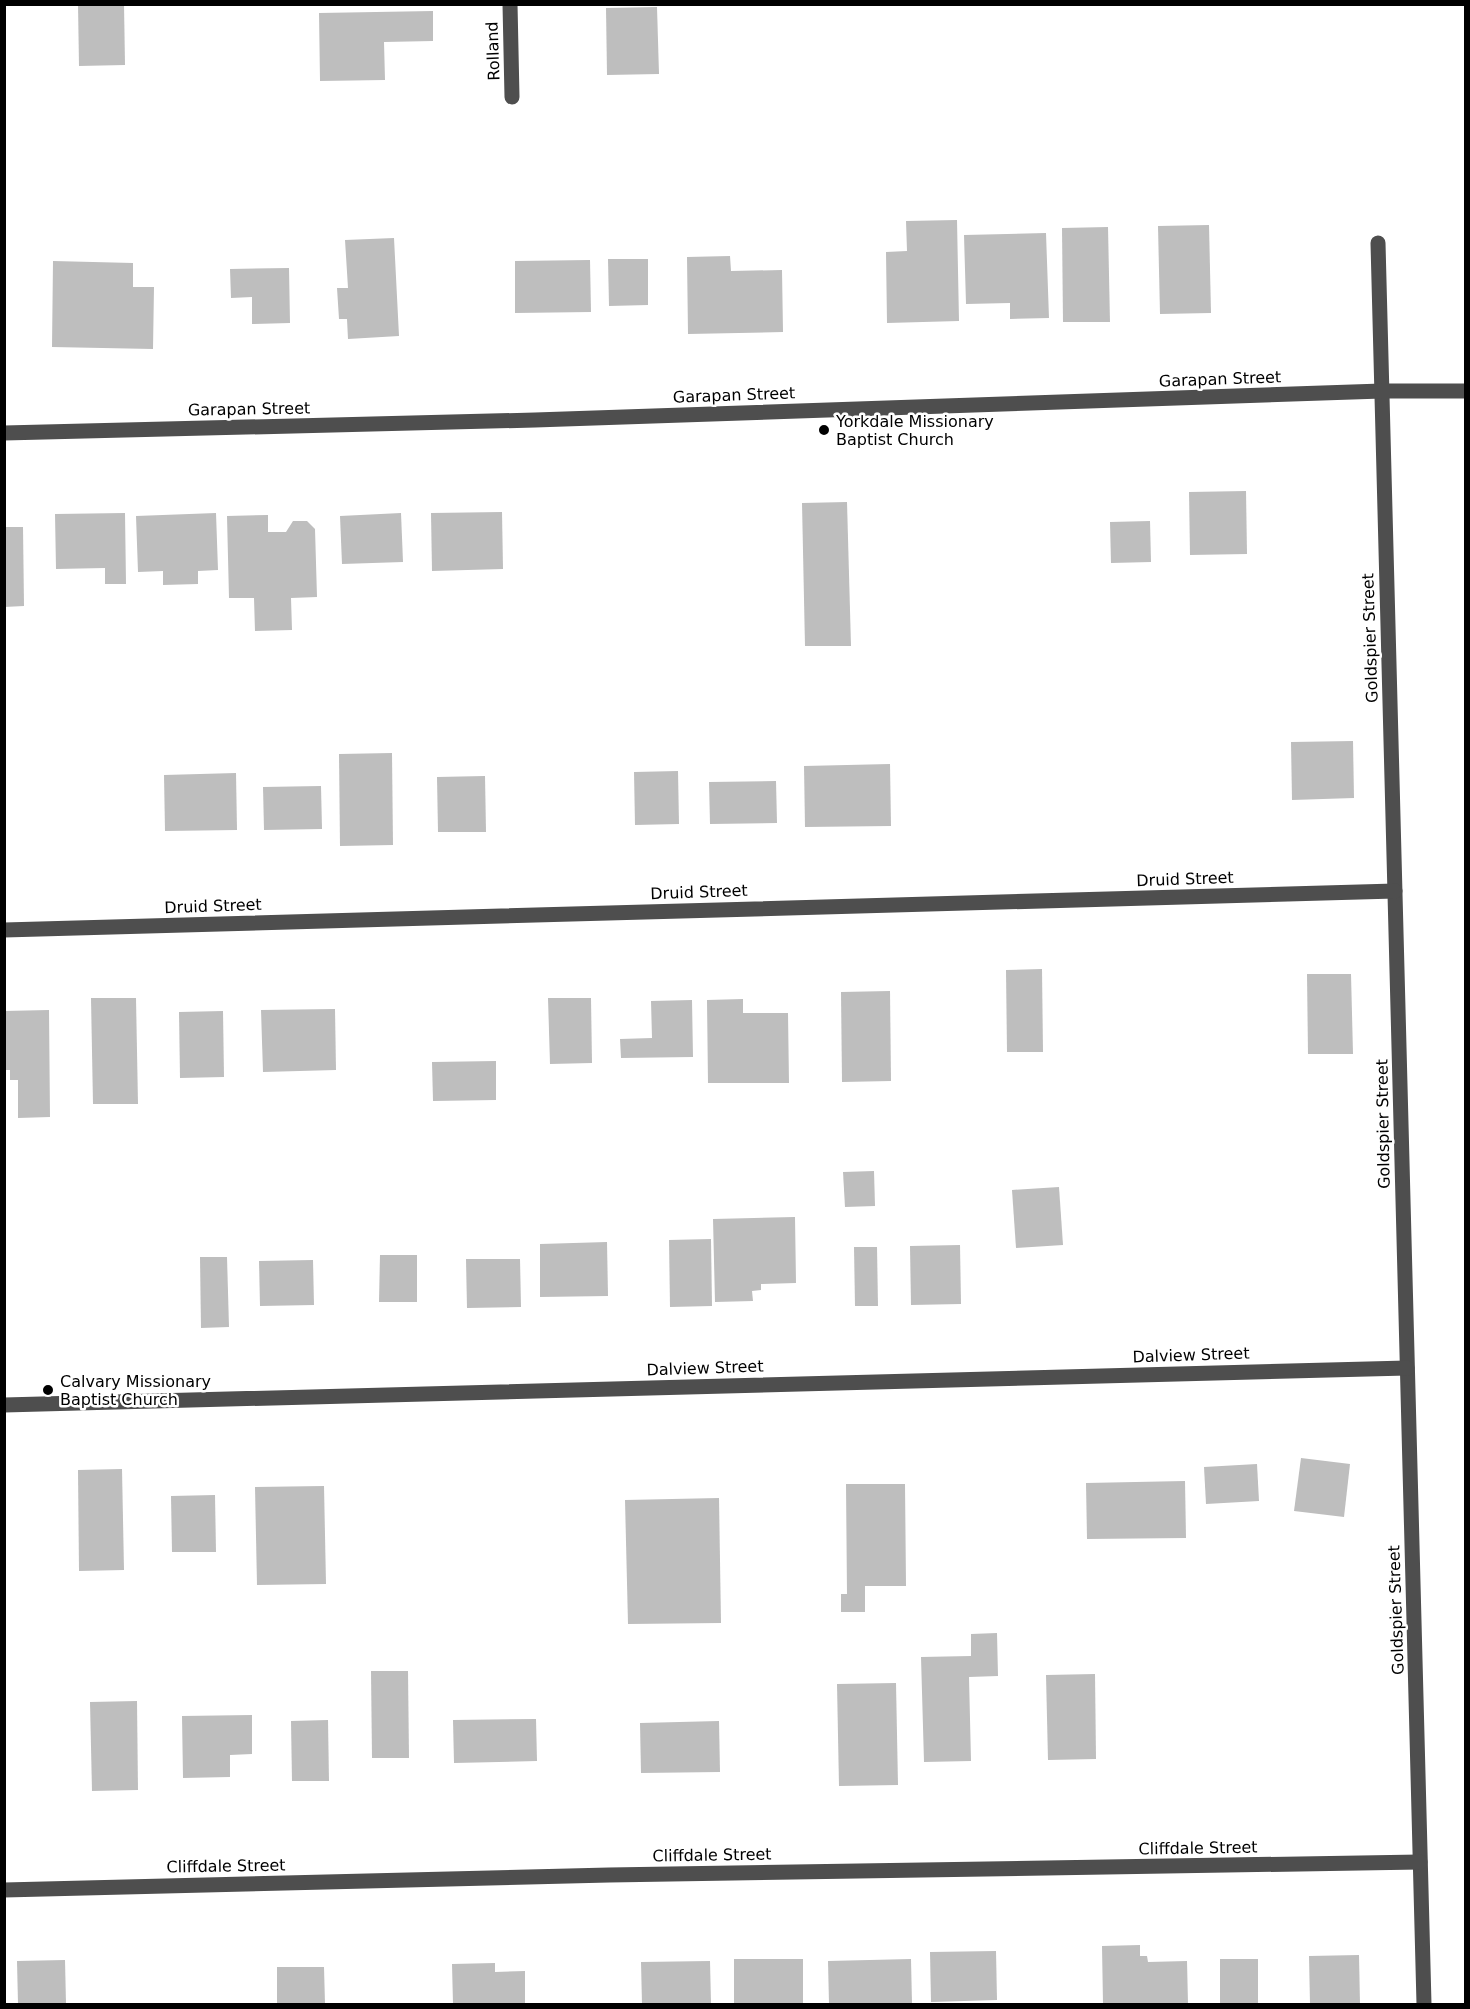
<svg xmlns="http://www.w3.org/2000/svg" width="1470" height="2009" font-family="'DejaVu Sans',sans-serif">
<rect width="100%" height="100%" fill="#fff"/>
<g fill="#bebebe">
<path d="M78 4H124L125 65 79 66Z"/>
<path d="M657 7 659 74 607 75 606 8Z"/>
<path d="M433 11V41L384 42 385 80 320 81 319 13Z"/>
<path d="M957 220 959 321 887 323 886 252 907 251 906 221Z"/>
<path d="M1209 225 1211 313 1160 314 1158 226Z"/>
<path d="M1108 227 1110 322H1063L1062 228Z"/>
<path d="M1046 233 1049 318 1010 319V303L966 304 964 235Z"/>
<path d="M394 238 399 336 348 339 347 319H339L337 288H348L345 240Z"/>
<path d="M730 256 731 271 782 270 783 332 688 334 687 257Z"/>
<path d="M608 259H648V305L609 306Z"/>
<path d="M590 260 591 312 515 313V261Z"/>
<path d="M53 261 133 263V287H154L153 349 52 347Z"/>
<path d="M289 268 290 323 252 324V297L231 298 230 269Z"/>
<path d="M1246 491 1247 554 1190 555 1189 492Z"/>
<path d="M847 502 851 646H805L802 503Z"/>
<path d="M502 512 503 569 432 571 431 513Z"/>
<path d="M125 513 126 584H105V568L56 569 55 514Z"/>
<path d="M216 513 218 570 198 571V584L163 585V571L138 572 136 516Z"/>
<path d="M401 513 403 562 342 564 340 516Z"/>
<path d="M268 515V532H286L293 521H307L315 529 317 597 291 598 292 630 255 631 254 598H229L227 516Z"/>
<path d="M1150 521 1151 562 1111 563 1110 522Z"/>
<path d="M4 527H23L24 606 4 607Z"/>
<path d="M1353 741 1354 798 1292 800 1291 742Z"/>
<path d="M392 753 393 845 340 846 339 754Z"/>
<path d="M890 764 891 826 805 827 804 766Z"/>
<path d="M678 771 679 824 635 825 634 772Z"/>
<path d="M236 773 237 830 165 831 164 775Z"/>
<path d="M485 776 486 832H438L437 777Z"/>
<path d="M776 781 777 823 710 824 709 782Z"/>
<path d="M321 786 322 829 264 830 263 787Z"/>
<path d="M1042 969 1043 1052H1007L1006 970Z"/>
<path d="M1307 974H1351L1353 1054H1308Z"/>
<path d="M890 991 891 1081 842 1082 841 992Z"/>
<path d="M91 998H136L138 1104H93Z"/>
<path d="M548 998H591L592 1063 550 1064Z"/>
<path d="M743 999V1013H788L789 1083H708L707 1000Z"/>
<path d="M692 1000 693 1057 621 1058 620 1039 652 1038 651 1001Z"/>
<path d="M335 1009 336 1070 263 1072 261 1010Z"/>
<path d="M49 1010 50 1117 18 1118V1080H10V1070H4V1011Z"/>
<path d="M223 1011 224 1077 180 1078 179 1012Z"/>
<path d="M496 1061V1100L433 1101 432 1062Z"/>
<path d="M874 1171 875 1206 845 1207 843 1172Z"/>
<path d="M1059 1187 1063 1245 1016 1248 1012 1190Z"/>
<path d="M795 1217 796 1283 761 1284V1290L752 1291 753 1301 715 1302 713 1219Z"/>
<path d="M711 1239 712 1306 670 1307 669 1240Z"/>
<path d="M607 1242 608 1296 540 1297V1244Z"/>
<path d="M960 1245 961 1304 911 1305 910 1246Z"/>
<path d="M854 1247H877L878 1306H855Z"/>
<path d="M380 1255H417V1302H379Z"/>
<path d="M200 1257H227L229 1327 201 1328Z"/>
<path d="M466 1259H520L521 1307 467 1308Z"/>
<path d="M313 1260 314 1305 260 1306 259 1261Z"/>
<path d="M1301 1458 1350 1464 1344 1517 1294 1511Z"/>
<path d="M1257 1464 1259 1501 1206 1504 1204 1467Z"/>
<path d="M122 1469 124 1570 79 1571 78 1470Z"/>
<path d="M1185 1481 1186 1538 1087 1539 1086 1483Z"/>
<path d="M846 1484H905L906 1586H865V1612H841V1594H847Z"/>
<path d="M324 1486 326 1584 257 1585 255 1487Z"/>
<path d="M215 1495 216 1552H172L171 1496Z"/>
<path d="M719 1498 721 1623 628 1624 625 1500Z"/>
<path d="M997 1633 998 1676 969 1677 971 1761 924 1762 921 1657 971 1656V1634Z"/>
<path d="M371 1671H408L409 1758H372Z"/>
<path d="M1095 1674 1096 1759 1048 1760 1046 1675Z"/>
<path d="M896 1683 898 1785 839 1786 837 1684Z"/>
<path d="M137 1701 138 1790 92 1791 90 1702Z"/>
<path d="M252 1715V1754L230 1755V1777L183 1778 182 1716Z"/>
<path d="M536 1719 537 1761 454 1763 453 1720Z"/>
<path d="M328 1720 329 1781H292L291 1721Z"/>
<path d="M719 1721 720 1772 641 1773 640 1723Z"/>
<path d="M1140 1945V1956H1147L1148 1962 1187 1961 1188 2004H1103L1102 1946Z"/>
<path d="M996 1951 997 2000 931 2002 930 1952Z"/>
<path d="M1359 1955 1360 2004H1310L1309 1956Z"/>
<rect x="734" y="1959" width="69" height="45"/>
<path d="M911 1959 912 2004H829L828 1961Z"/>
<rect x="1220" y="1959" width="38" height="45"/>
<path d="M65 1960 66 2004H18L17 1961Z"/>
<path d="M710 1961 711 2004H642L641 1962Z"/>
<path d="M495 1963V1972L525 1971V2004H453L452 1964Z"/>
<path d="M277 1967H324L325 2004H277Z"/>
</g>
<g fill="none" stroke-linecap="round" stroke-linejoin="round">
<g stroke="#4e4e4e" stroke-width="15">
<path d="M510 4 512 97"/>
<path d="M1378 243 1424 2004"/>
<path d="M4 433 535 420 1382 391H1466"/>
<path d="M4 930 1395 891"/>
<path d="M4 1405 1407 1368"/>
<path d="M4 1890 609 1875 1420 1862"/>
</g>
</g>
<g fill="#000" stroke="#fff" stroke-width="2">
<circle cx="824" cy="430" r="6"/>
<circle cx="48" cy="1390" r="6"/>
</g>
<g text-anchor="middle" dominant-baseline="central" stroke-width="5" stroke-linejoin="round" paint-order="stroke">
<g font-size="16" fill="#000" stroke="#fff">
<text transform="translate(493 51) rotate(-92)">Rolland</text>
<text transform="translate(1220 379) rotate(-2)">Garapan Street</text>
<text transform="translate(734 395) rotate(-2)">Garapan Street</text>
<text transform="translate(249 409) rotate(-1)">Garapan Street</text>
<text transform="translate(1370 638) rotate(-92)">Goldspier Street</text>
<text transform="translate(1185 879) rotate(-2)">Druid Street</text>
<text transform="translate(699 892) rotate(-2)">Druid Street</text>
<text transform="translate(213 906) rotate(-2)">Druid Street</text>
<text transform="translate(1383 1124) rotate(-91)">Goldspier Street</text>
<text transform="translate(1191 1355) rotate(-2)">Dalview Street</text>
<text transform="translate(705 1368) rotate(-2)">Dalview Street</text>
<text transform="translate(1396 1610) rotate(-92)">Goldspier Street</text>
<text transform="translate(1198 1848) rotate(-1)">Cliffdale Street</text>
<text transform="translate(712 1855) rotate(-1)">Cliffdale Street</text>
<text transform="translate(226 1866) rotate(-1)">Cliffdale Street</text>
</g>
<g font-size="16" fill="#000" stroke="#fff" text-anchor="start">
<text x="836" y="421">Yorkdale Missionary<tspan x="836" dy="18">Baptist Church</tspan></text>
<text x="60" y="1381">Calvary Missionary<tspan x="60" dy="18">Baptist Church</tspan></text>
</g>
</g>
<rect width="1470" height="2009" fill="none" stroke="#000000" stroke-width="12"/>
</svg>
